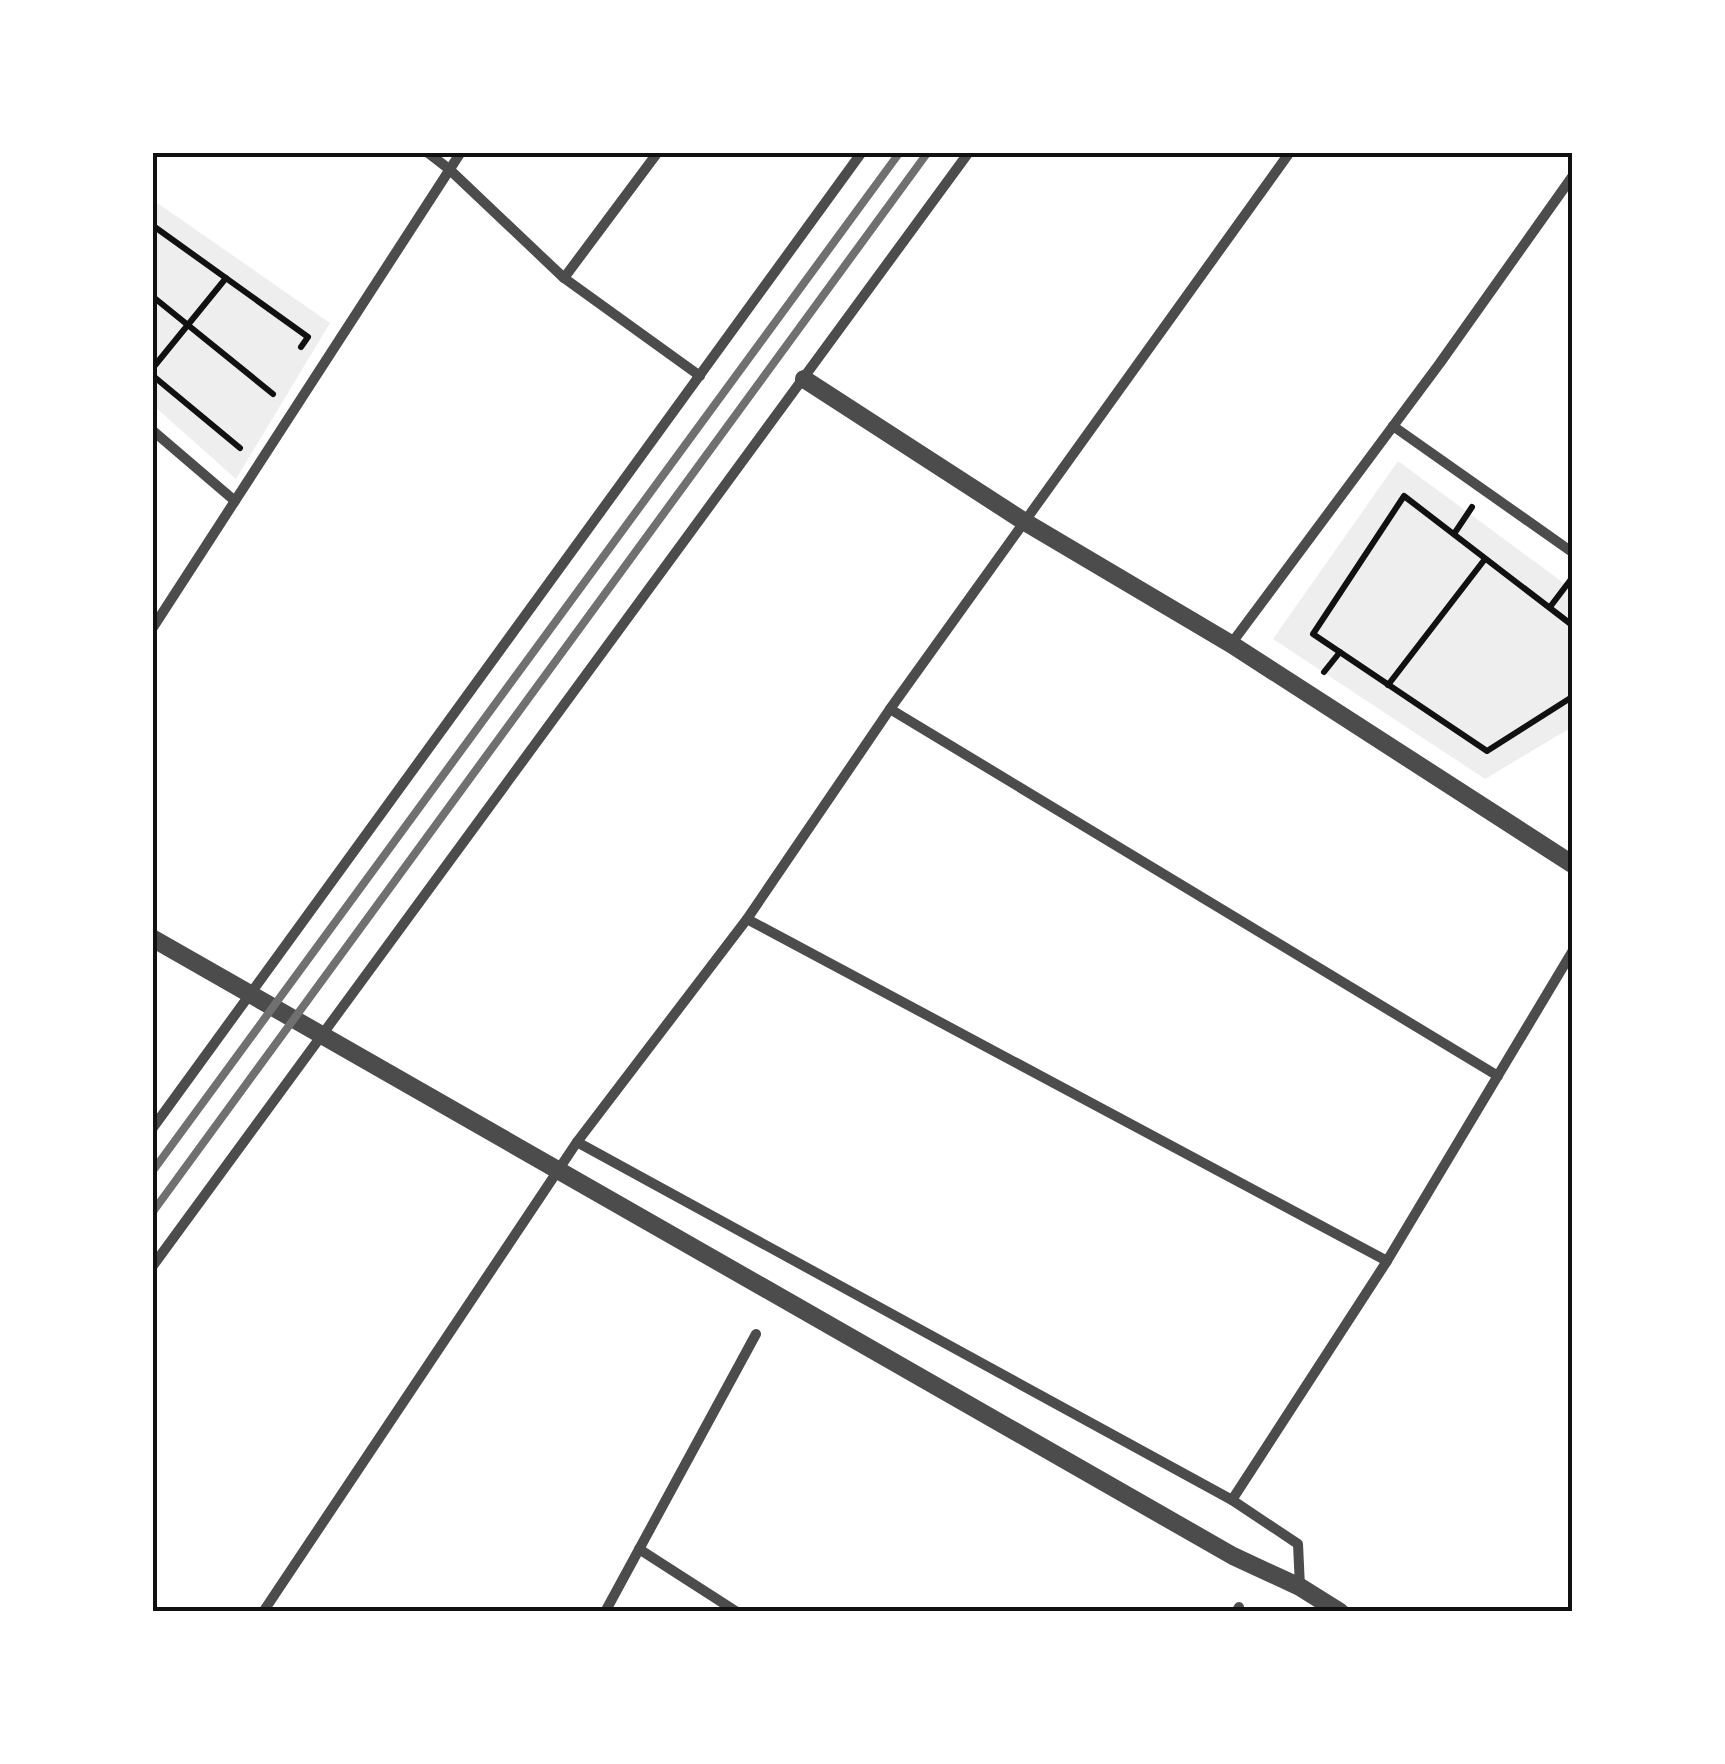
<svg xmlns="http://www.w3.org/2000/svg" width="1725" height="1764" font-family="'Asap Condensed',sans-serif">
<rect width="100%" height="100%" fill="#fff"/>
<g fill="#eee">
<path d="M153 200 330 323 236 479 153 405Z"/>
<path d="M1398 461 1572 589V727L1485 779 1273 639Z"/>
</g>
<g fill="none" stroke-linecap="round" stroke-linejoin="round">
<g stroke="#111" stroke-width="6">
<path d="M152 225 308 337 301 347"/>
<path d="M152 296 273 394"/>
<path d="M152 369 226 278"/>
<path d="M152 375 240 448"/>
<path d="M1454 534 1472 507"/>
<path d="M1550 607 1572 578"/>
<path d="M1572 625 1404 496 1313 634 1487 751 1572 697"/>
<path d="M1324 672 1340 652"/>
<path d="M1388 685 1485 559"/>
</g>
<g stroke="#4c4c4c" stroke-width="10">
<path d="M427 152 449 169 564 278 700 376"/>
<path d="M564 278 658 152"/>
<path d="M1393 426 1572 552"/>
<path d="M152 430 235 501"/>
<path d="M152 629 461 152"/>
<path d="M1231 644 1440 363 1572 177"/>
<path d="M890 709 1498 1076"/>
<path d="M747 919 1387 1261"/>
<path d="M152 1129 862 152"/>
<path d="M577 1142 1232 1500"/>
<path d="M152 1267 969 152"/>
<path d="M639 1549 737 1612"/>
<path d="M1300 1587 1298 1544 1232 1500 1387 1261 1572 952"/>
<path d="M263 1612 577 1142 747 919 890 709 1290 152"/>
<path d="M605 1612 756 1334"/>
<path d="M1236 1612 1239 1607"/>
</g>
<g stroke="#4c4c4c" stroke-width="18">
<path d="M804 379 1025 522 1231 644 1572 864"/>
<path d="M152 938 1233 1556 1300 1587 1340 1612"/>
</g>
<g stroke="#707070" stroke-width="8">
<path d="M152 1172 900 152"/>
<path d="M152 1213 928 152"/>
</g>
</g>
<rect width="1725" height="1764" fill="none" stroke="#ffffff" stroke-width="310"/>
<rect x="155" y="155" width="1415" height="1454" fill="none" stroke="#111" stroke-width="4"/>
</svg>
